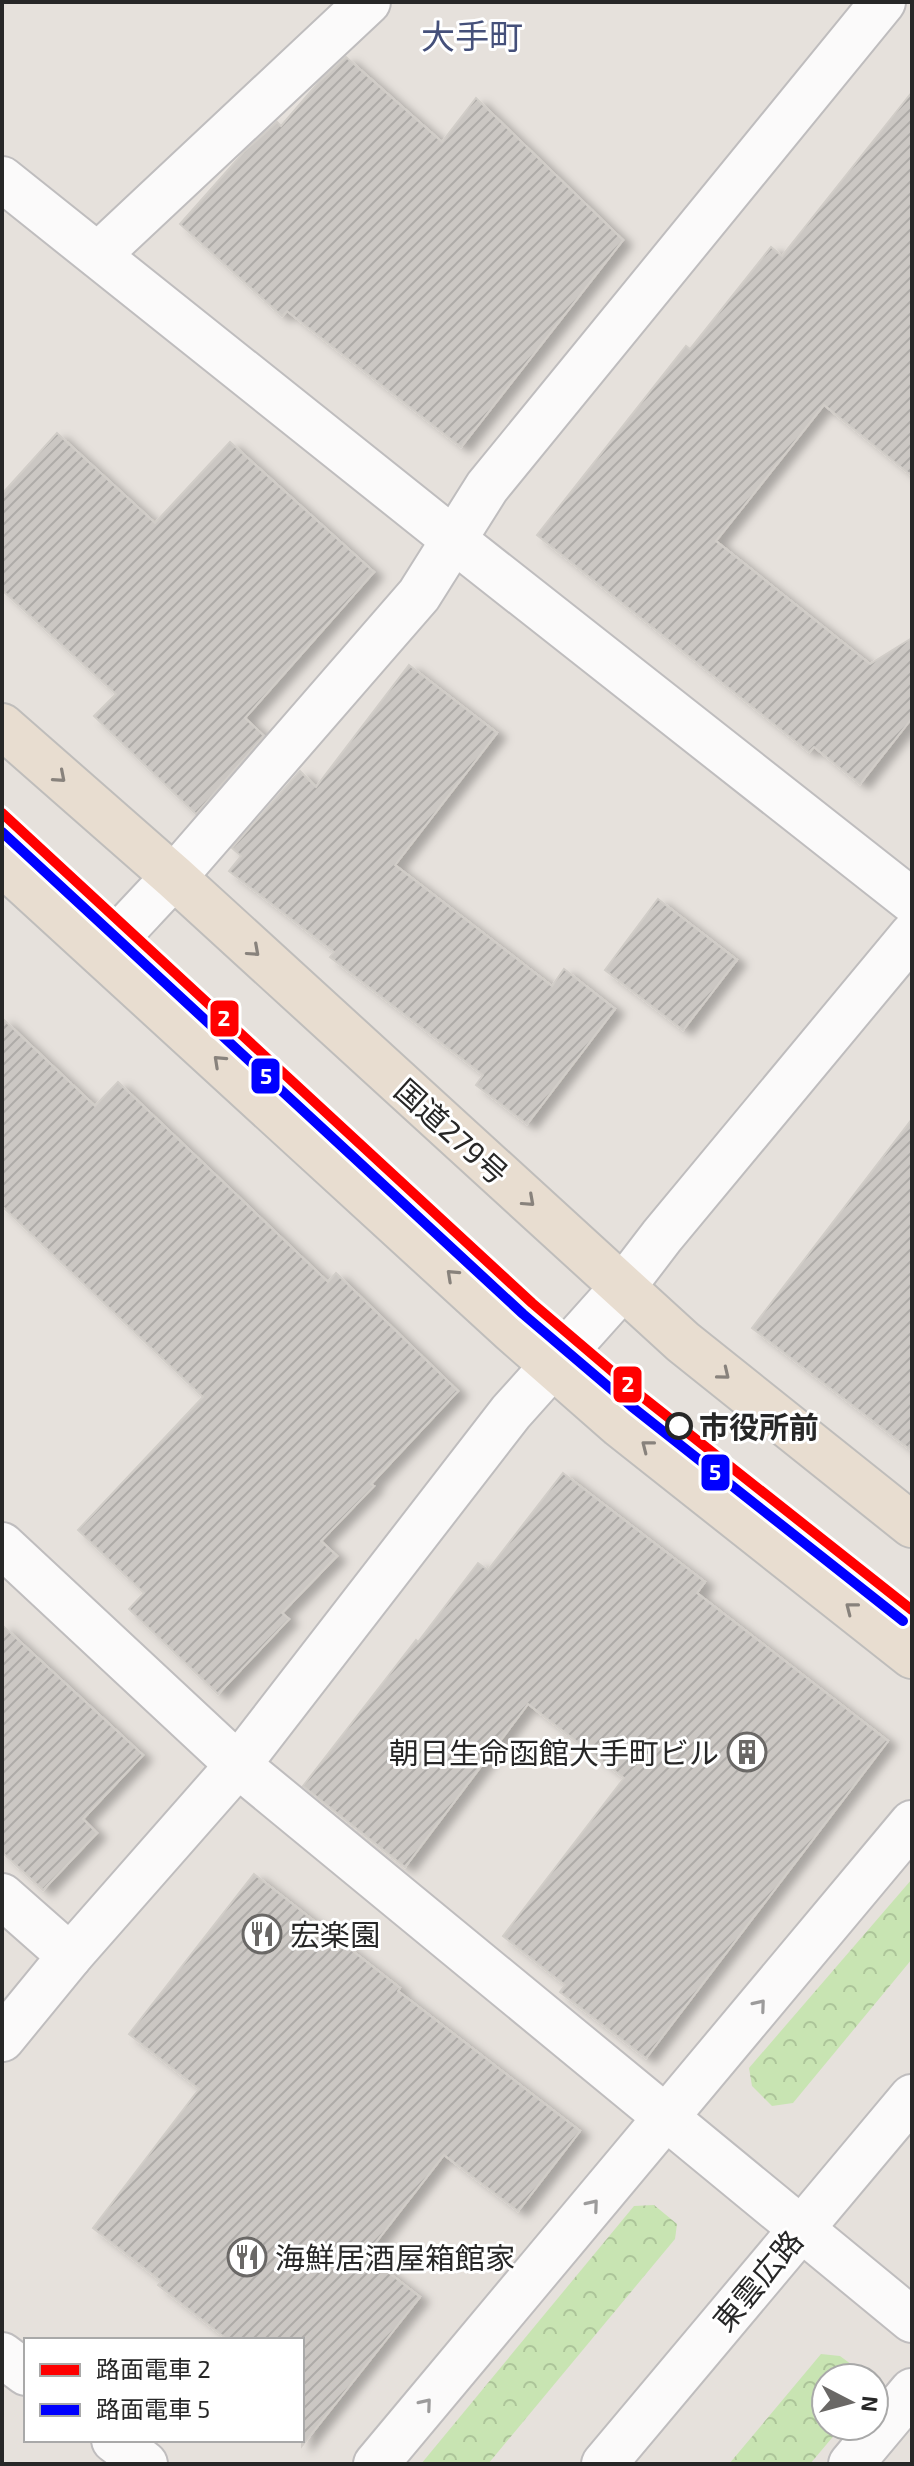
<svg xmlns="http://www.w3.org/2000/svg" width="914" height="2466" font-family="'Exo 2','Noto Sans JP',sans-serif">
<defs>
<pattern id="forest-crowns" width="20" height="18" patternUnits="userSpaceOnUse" patternTransform="scale(2)"><rect width="20" height="18" fill="#c8e4b2"/><path d="M2 6a3 3 0 1 1 6 0M12 15a3 3 0 1 1 6 0" fill="none" stroke="#acc499"/></pattern>
<pattern id="building-hatch" width="6" height="6" patternUnits="userSpaceOnUse" patternTransform="scale(2)"><rect width="6" height="6" fill="#cbc7c3"/><path d="M-1 1l2-2M0 6l6-6M5 7l2-2" fill="none" stroke="#aeaba8"/></pattern>
<filter id="shadow"><feDropShadow dx="9" dy="5" stdDeviation="4" flood-color="#0004"/></filter>
</defs>
<rect width="100%" height="100%" fill="#e6e1dc"/>
<g fill="url(#forest-crowns)">
<path d="M912 1879V1959L793 2103 772 2106 752 2086 749 2068Z"/>
<path d="M654 2205 677 2224 675 2239 488 2464H421L634 2206Z"/>
<path d="M821 2354 840 2356 867 2376 868 2378H826V2426H842L810 2464H729Z"/>
</g>
<g fill="url(#building-hatch)" stroke="#d1cdc8" stroke-width="2" filter="url(#shadow)">
<path d="M346 57 442 142 476 98 623 240 461 447 287 311 282 316 180 224 244 152 277 122 281 126 319 82Z"/>
<path d="M912 92V476L824 405 716 541 870 664 912 638V718L860 784 814 747 809 752 537 535 686 346 690 349 771 247 782 256Z"/>
<path d="M57 433 155 523 230 442 374 572 245 718 264 736 196 814 94 716 116 694 2 590V494Z"/>
<path d="M409 665 497 733 395 865 552 986 564 969 615 1009 527 1124 476 1085 483 1075 330 957 334 952 229 871 241 856 232 848 300 771 316 787Z"/>
<path d="M658 899 737 960 683 1030 605 970Z"/>
<path d="M2 1018 95 1106 118 1082 328 1282 336 1273 458 1391 371 1484 374 1486 321 1541 337 1556 282 1613 289 1619 218 1694 129 1609 144 1593 78 1530 203 1397 2 1206Z"/>
<path d="M912 1119V1451L752 1328Z"/>
<path d="M563 1473 705 1582 697 1593 888 1741 646 2058 560 1992 565 1985 503 1936 624 1778 528 1704 405 1867 303 1786 416 1640 418 1642 478 1563 488 1570Z"/>
<path d="M2 1625 143 1755 83 1819 97 1833 43 1890 2 1852Z"/>
<path d="M254 1874 400 1988 398 1991 580 2131 518 2211 444 2155 366 2255 420 2297 302 2446V2340H228L158 2285 161 2281 93 2228 199 2089 129 2034Z"/>
</g>
<g fill="none" stroke-linecap="round" stroke-linejoin="round">
<defs>
<g id="minor">
<path d="M98 255 368 2"/>
<path d="M101 953C126 929 149 902 174 877L419 595 487 487 883 2"/>
<path d="M2 1545 238 1765 912 2320"/>
<path d="M2 1896 70 1956"/>
<path d="M2 2039 70 1956 238 1765 511 1412 623 1287 662 1236 912 935"/>
<path d="M376 2464 912 1823"/>
<path d="M851 2464 912 2391"/>
</g>
<g id="tertiary">
<path d="M2 179 454 540 912 901"/>
<path d="M2 2355 26 2373"/>
<path d="M114 2440 145 2464"/>
<path d="M604 2464 912 2097"/>
</g>
<g id="trunk">
<path d="M2 726 174 877 683 1342 912 1525"/>
<path d="M2 863 513 1331 620 1425 912 1656"/>
</g>
</defs>
<use href="#minor" stroke="#bfbdbe" stroke-width="48"/>
<use href="#tertiary" stroke="#bfbdbe" stroke-width="48"/>
<use href="#trunk" stroke="#bfbdbb" stroke-width="48"/>
<use href="#minor" stroke="#fbfafa" stroke-width="44"/>
<use href="#tertiary" stroke="#fbfafa" stroke-width="44"/>
<use href="#trunk" stroke="#e8ddd0" stroke-width="44"/>
<defs>
<path id="tram-1" d="M2 813 532 1303 640 1395 912 1610"/>
<path id="tram-2" d="M2 832 523 1314 631 1406 903 1621"/>
</defs>
<use href="#tram-1" stroke="#fff" stroke-width="16"/>
<use href="#tram-2" stroke="#fff" stroke-width="16"/>
<use href="#tram-1" stroke="#f00" stroke-width="10"/>
<use href="#tram-2" stroke="#00f" stroke-width="10"/>
</g>
<defs><path id="oneway-chevron" d="M-2-3.5L2.5 0L-2 3.5" fill="none" stroke-width="1.6" stroke-linecap="round" stroke-linejoin="round" transform="scale(2)"/></defs>
<g stroke="#88827c">
<use href="#oneway-chevron" transform="translate(60 777) rotate(41)"/>
<use href="#oneway-chevron" transform="translate(254 951) rotate(42)"/>
<use href="#oneway-chevron" transform="translate(219 1061) rotate(-137)"/>
<use href="#oneway-chevron" transform="translate(529 1201) rotate(42)"/>
<use href="#oneway-chevron" transform="translate(452 1275) rotate(-137)"/>
<use href="#oneway-chevron" transform="translate(724 1374) rotate(39)"/>
<use href="#oneway-chevron" transform="translate(647 1446) rotate(-142)"/>
<use href="#oneway-chevron" transform="translate(851 1608) rotate(-142)"/>
</g>
<g stroke="#9c9b9b">
<use href="#oneway-chevron" transform="translate(760 2005) rotate(-50)"/>
<use href="#oneway-chevron" transform="translate(593 2205) rotate(-50)"/>
<use href="#oneway-chevron" transform="translate(426 2404) rotate(-50)"/>
</g>
<defs>
<symbol id="building-ring" viewBox="-11 -11 22 22"><circle r="9.5" fill="#fff" stroke="#6a6866" stroke-width="1.5"/><path d="M-4-6H4V6H1V3H-1V6H-4ZM-2.5-4.3h1.7v1.8h-1.7ZM.8-4.3h1.7v1.8H.8ZM-2.5-1h1.7V.8h-1.7ZM.8-1h1.7V.8H.8Z" fill="#6a6866"/></symbol>
<symbol id="restaurant-ring" viewBox="-11 -11 22 22"><circle r="9.5" fill="#fff" stroke="#6a6866" stroke-width="1.5"/><path d="M-5-6h1v4h1v-4h1v4h1v-4h1v5L-1.5 .5V6h-2V.5L-5-1ZM5-6V6H3V1.5H1.5Q1.5-4 5-6Z" fill="#6a6866"/></symbol>
</defs>
<g fill-rule="evenodd">
<use href="#building-ring" x="725" y="1730" width="44" height="44"/>
<use href="#restaurant-ring" x="240" y="1912" width="44" height="44"/>
<use href="#restaurant-ring" x="225" y="2235" width="44" height="44"/>
</g>
<circle fill="#fff" stroke="#272727" stroke-width="4" cx="679" cy="1426" r="12"/>
<g text-anchor="middle" dominant-baseline="central" stroke-width="6" stroke-linejoin="round" paint-order="stroke">
<g font-size="30" fill="#272727" stroke="#fff">
<text transform="translate(452 1131) rotate(42)">国道279号</text>
<text transform="translate(757 2280) rotate(-50)">東雲広路</text>
</g>
<g font-size="30" font-weight="bold" fill="#272727" stroke="#fff" text-anchor="start">
<text x="699" y="1426">市役所前</text>
</g>
<g font-size="30" fill="#272727" stroke="#fff" text-anchor="start">
<text x="719" y="1752" text-anchor="end">朝日生命函館大手町ビル</text>
<text x="290" y="1934">宏楽園</text>
<text x="275" y="2257">海鮮居酒屋箱館家</text>
</g>
<g font-size="34" fill="#45507a" stroke="#fff">
<text x="472" y="35">大手町</text>
</g>
</g>
<g stroke="#fff" stroke-width="3">
<rect x="209" y="999" width="31" height="39" rx="8" fill="#f00"/>
<rect x="250" y="1057" width="31" height="38" rx="8" fill="#00f"/>
<rect x="612" y="1365" width="31" height="39" rx="8" fill="#f00"/>
<rect x="700" y="1453" width="31" height="39" rx="8" fill="#00f"/>
</g>
<g font-size="22" text-anchor="middle" font-weight="bold" fill="#fff">
<text x="224" y="1026">2</text>
<text x="266" y="1084">5</text>
<text x="628" y="1392">2</text>
<text x="715" y="1480">5</text>
</g>
<rect width="914" height="2466" fill="none" stroke="#272727" stroke-width="8"/>
<rect x="24" y="2338" width="280" height="104" fill="#ffffff" stroke="#a9a9a9" stroke-width="2"/>
<rect x="40" y="2364" width="40" height="12" fill="#ff0000" stroke="#a9a9a9" stroke-width="2"/>
<text x="96" y="2378" font-size="24" fill="#272727">路面電車 2</text>
<rect x="40" y="2404" width="40" height="12" fill="#0000ff" stroke="#a9a9a9" stroke-width="2"/>
<text x="96" y="2418" font-size="24" fill="#272727">路面電車 5</text>
<g transform="translate(850 2402) rotate(96)"><circle r="38" fill="#ffffff" stroke="#a9a9a9" stroke-width="2"/>
<path d="M0-6L14 30L0 20L-14 30Z" fill="#6a6866"/>
<text y="-12" font-size="22" font-weight="bold" text-anchor="middle" fill="#272727">N</text>
</g>
</svg>
